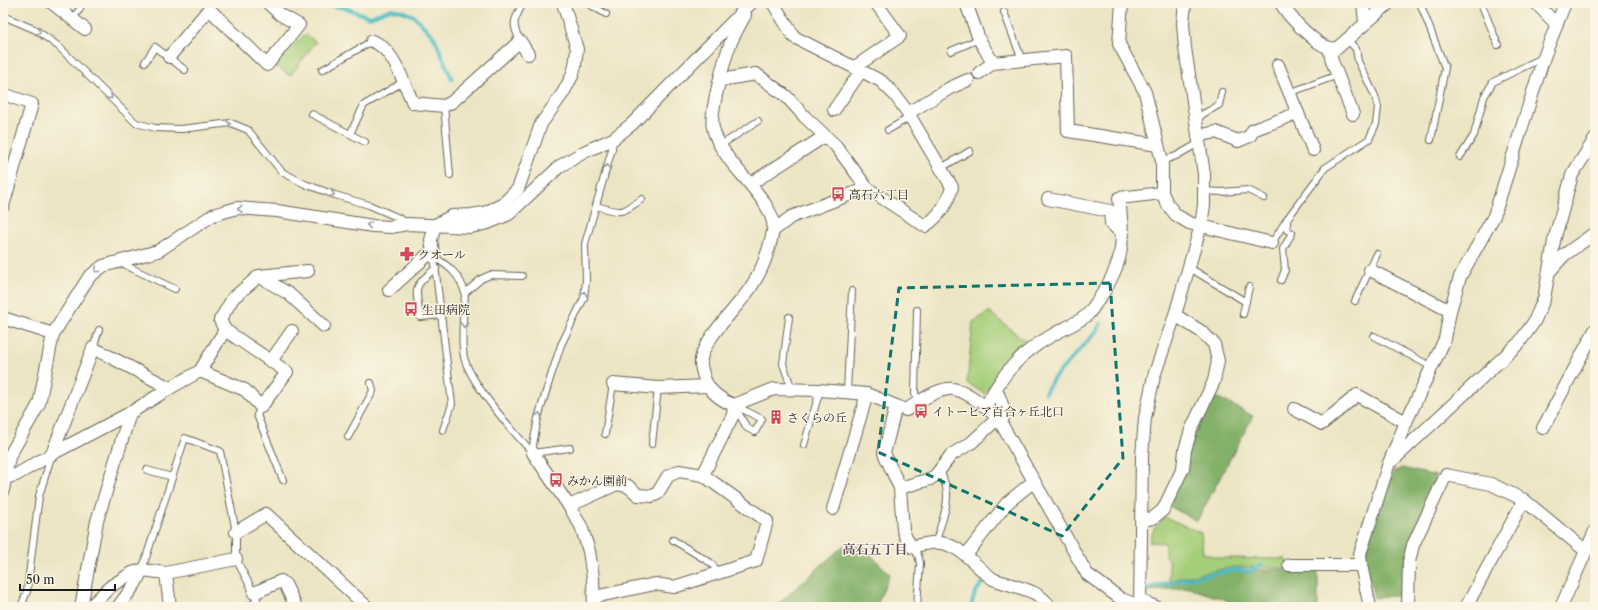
<svg xmlns="http://www.w3.org/2000/svg" width="1598" height="610" font-family="'Libre Caslon Text','Noto Serif JP',serif">
<rect width="100%" height="100%" fill="#fcf5e5"/>
<filter id="ink" filterUnits="userSpaceOnUse"><feTurbulence type="fractalNoise" baseFrequency=".025" numOctaves="2"/><feDisplacementMap in="SourceGraphic" scale="8" xChannelSelector="R" yChannelSelector="G"/><feConvolveMatrix kernelMatrix="1 2 1 2 8 2 1 2 1" color-interpolation-filters="sRGB"/></filter>
<filter id="wash" filterUnits="userSpaceOnUse"><feTurbulence type="fractalNoise" baseFrequency=".012" numOctaves="4" result="noise"/><feDisplacementMap in="SourceGraphic" scale="16" xChannelSelector="R" yChannelSelector="G"/><feGaussianBlur stdDeviation="0.9" result="paint"/><feColorMatrix in="noise" values="0 0 0 0 0 0 0 0 0 0 0 0 0 0 0 0 0 1.4 0 .05"/><feComposite in="paint" operator="in"/></filter>
<g filter="url(#wash)">
<rect width="100%" height="100%" fill="#ece5c4"/>
<g fill="#a5ce79" stroke="#60754a">
<path d="M305 34 316 42 290 76 275 65Z"/>
<path d="M989 312 1028 343 998 373 985 394 967 383 973 322Z"/>
<path d="M1165 517 1201 533 1203 553 1220 558 1286 559 1287 568 1233 567 1169 580V561L1165 556V543L1149 542 1154 529Z"/>
</g>
<g fill="#84b169" stroke="#506642">
<path d="M1213 395 1253 416 1197 521 1169 506 1193 439Z"/>
<path d="M1402 468 1440 477 1433 495 1405 595 1374 598 1364 556 1393 472Z"/>
<path d="M843 546H862L890 574 876 607H775Z"/>
<path d="M1232 569 1264 570 1318 569V607H1229V601L1189 588 1146 591 1145 588 1187 577Z"/>
</g>
<g fill="none" stroke-linecap="round" stroke-linejoin="round">
<g stroke="#4dbcc2" stroke-width="4">
<path d="M325 3 332 6 345 8 370 17 391 9 402 11 414 16 434 37 452 79"/>
<path d="M1045 393 1053 379 1096 332 1101 323"/>
<path d="M1142 590 1189 578 1235 570 1251 571 1261 565"/>
<path d="M971 607 975 593 986 578"/>
</g>
</g>
</g>
<g filter="url(#ink)">
<g fill="none" stroke-linecap="round" stroke-linejoin="round">
<defs>
<g id="service">
<path d="M587 3 606 14"/>
<path d="M1420 3 1445 68 1431 140"/>
<path d="M1481 3 1498 45"/>
<path d="M1004 12 1022 60"/>
<path d="M3 16 36 30 58 46 136 123 155 128 181 129 231 123 248 130 282 172 305 184 335 195 369 205 399 218 406 223"/>
<path d="M72 19 80 9"/>
<path d="M520 41C511 22 514 21 523 3"/>
<path d="M951 51 979 39"/>
<path d="M145 62 155 47 185 70"/>
<path d="M322 70 372 41"/>
<path d="M1289 93 1338 75"/>
<path d="M444 106 450 175"/>
<path d="M312 114 365 142"/>
<path d="M1196 121 1203 114 1219 105 1222 92"/>
<path d="M888 130 910 117"/>
<path d="M350 134 364 105 403 82"/>
<path d="M721 145 758 121"/>
<path d="M1460 157 1474 135 1484 97 1493 82 1544 57"/>
<path d="M1162 161 1176 156 1199 143"/>
<path d="M941 168 970 151"/>
<path d="M1204 191 1221 192 1248 190 1264 198"/>
<path d="M596 206C622 213 620 215 642 199"/>
<path d="M1272 243 1287 219 1325 168 1369 139 1376 124 1378 107 1375 96 1358 61 1356 49 1347 39"/>
<path d="M434 257C449 266 460 275 465 293 464 312 460 338 464 357 470 383 514 433 533 453"/>
<path d="M434 257 452 404 443 430"/>
<path d="M122 261 127 266 175 289"/>
<path d="M1188 267 1246 302"/>
<path d="M436 268C411 288 416 287 420 317L441 315"/>
<path d="M1281 280 1285 270 1283 249 1292 233 1287 230V219"/>
<path d="M465 293 481 279 490 275 522 276"/>
<path d="M1355 301 1377 254"/>
<path d="M917 310 915 394 920 401"/>
<path d="M1243 314 1249 287"/>
<path d="M789 317 783 364 792 389"/>
<path d="M1374 336 1432 367"/>
<path d="M93 348 99 330"/>
<path d="M847 391 852 291"/>
<path d="M734 405 762 419 755 432 747 428Z"/>
<path d="M261 407 257 415 283 480"/>
<path d="M605 434 613 384"/>
<path d="M348 437 373 391 371 383"/>
<path d="M652 444 658 388"/>
<path d="M804 445 820 390"/>
<path d="M533 453V445L538 418 548 385 561 345 584 298 586 281 585 244 612 149 613 139"/>
<path d="M533 453 570 448"/>
<path d="M147 470 172 477"/>
<path d="M673 540 711 563 718 572"/>
<path d="M936 543C939 526 948 511 947 494 947 485 942 478 941 470"/>
<path d="M912 547 918 555 920 563 917 607"/>
<path d="M142 570 185 438 220 451 236 532V559L257 599 253 604 246 607"/>
<path d="M1140 597 1163 607"/>
<path d="M21 607 27 591 39 496 52 454"/>
</g>
<g id="minor">
<path d="M52 3 85 29"/>
<path d="M966 3 979 39 993 63"/>
<path d="M1122 3 1119 44 1145 92 1162 161V193L1168 205 1176 215 1189 223 1272 243"/>
<path d="M1281 3C1287 15 1309 37 1321 44 1325 47 1331 48 1336 49L1389 3"/>
<path d="M1363 3 1365 23"/>
<path d="M1536 3 1556 24"/>
<path d="M745 15C740 24 735 33 731 42 725 57 709 114 713 128 715 136 720 146 725 153 736 172 778 207 773 231 769 251 762 271 751 287 739 306 704 338 701 359 700 366 703 374 705 380 710 392 722 401 734 405L774 389 820 390 867 394 906 410C919 402 933 391 948 389 963 387 988 408 998 418L1087 574 1121 599 1140 606"/>
<path d="M372 41C393 47 404 84 413 103L444 106 452 102 520 41 528 54"/>
<path d="M1329 48 1332 61 1353 114"/>
<path d="M169 57 209 9 267 65 299 25 281 15 268 3"/>
<path d="M1278 65 1313 150"/>
<path d="M855 67 900 36 876 3"/>
<path d="M979 73 993 63 1066 56 1068 131 1158 145"/>
<path d="M720 80 756 74 786 96 805 117 836 146 867 188 925 226C938 217 948 203 952 187L908 113 895 95 881 81 794 37 773 3"/>
<path d="M3 94 32 104 3 206"/>
<path d="M834 110 861 71"/>
<path d="M908 113 950 88 968 80"/>
<path d="M1198 136 1216 132 1238 141 1250 136 1253 130 1298 113"/>
<path d="M750 184 825 136"/>
<path d="M1048 199 1110 211 1111 223 1123 235"/>
<path d="M774 230 791 217 867 188"/>
<path d="M434 257 431 240 435 225 452 216 471 215 484 213 502 205 518 189 541 124 563 93 572 76 575 66 577 49 563 3"/>
<path d="M1370 270 1450 311"/>
<path d="M1549 272 1564 255 1595 233"/>
<path d="M259 276 289 294 324 326"/>
<path d="M389 290 432 251"/>
<path d="M3 318 53 334"/>
<path d="M271 361 292 331"/>
<path d="M200 371 245 390 261 407 287 372 225 330 220 320 233 298 259 276 308 271"/>
<path d="M613 384 658 388 707 386"/>
<path d="M995 390 999 396 1005 413 1001 423"/>
<path d="M896 406 884 453 900 488 903 530 906 538 912 547C922 544 936 541 946 544 965 550 977 568 993 579 997 581 1003 582 1008 584 1025 589 1040 592 1050 607"/>
<path d="M986 406C1003 373 1019 354 1051 336 1060 330 1082 321 1088 314 1092 310 1095 304 1099 299 1125 261 1124 242 1119 198L1162 193"/>
<path d="M1294 409 1322 424 1357 395 1406 422"/>
<path d="M1543 428 1595 330"/>
<path d="M533 453 569 506 581 526 589 551 593 578 594 607"/>
<path d="M52 454 93 348 170 388"/>
<path d="M1393 460 1519 343 1534 322 1544 299 1554 241 1572 175 1595 139"/>
<path d="M703 475 733 415 734 405"/>
<path d="M5 478 16 475 52 454 130 413 170 388 200 371 225 330"/>
<path d="M900 488 930 479 936 475 951 455 971 443 998 418"/>
<path d="M3 490 9 457 39 404 53 334 89 277 103 266 158 251 213 215 237 208 277 211 373 226 391 227 407 224 471 227 488 223 509 214 560 166 586 151 613 139 632 124 751 3"/>
<path d="M569 506 617 484 628 486 638 495 652 496 657 494 668 476 679 471 703 475 767 521 756 561 674 587 655 584 594 597"/>
<path d="M833 509 867 394"/>
<path d="M1142 520 1153 518 1163 510 1183 468 1185 450 1191 430 1214 381 1218 361 1214 344 1202 332 1175 315"/>
<path d="M236 532 266 514 367 607"/>
<path d="M966 555 1007 503 1034 481"/>
<path d="M1289 565H1361"/>
<path d="M166 573 170 607"/>
<path d="M254 593 281 581 285 584 296 607"/>
<path d="M81 607 97 521 130 413"/>
<path d="M90 607 111 586 132 573 142 570 166 573 236 559"/>
<path d="M118 607 135 584 142 570"/>
<path d="M1140 607 1142 456 1145 418 1154 376 1175 315 1201 225 1204 205V174L1185 48 1183 23 1185 3"/>
<path d="M1370 607 1361 565 1360 554 1389 463 1406 422 1445 339 1450 311 1460 277 1494 216 1544 57 1565 3"/>
<path d="M1408 607 1409 562 1413 545 1446 475 1491 484 1524 500 1586 551"/>
<path d="M1466 607 1524 500"/>
<path d="M1561 607 1595 531"/>
</g>
</defs>
<use href="#service" stroke="#656257" stroke-width="8"/>
<use href="#minor" stroke="#656257" stroke-width="14"/>
<use href="#service" stroke="#fff" stroke-width="6"/>
<use href="#minor" stroke="#fff" stroke-width="12"/>
</g>
<defs><path id="oneway-chevron" d="M-2-3.5L2.5 0L-2 3.5" fill="none" stroke-width="1.6" stroke-linecap="round" stroke-linejoin="round"/></defs>
<g stroke="#999">
<use href="#oneway-chevron" transform="translate(38 32) rotate(32)"/>
<use href="#oneway-chevron" transform="translate(110 97) rotate(46)"/>
<use href="#oneway-chevron" transform="translate(228 124) rotate(2)"/>
<use href="#oneway-chevron" transform="translate(607 167) rotate(-74)"/>
<use href="#oneway-chevron" transform="translate(332 194) rotate(19)"/>
<use href="#oneway-chevron" transform="translate(240 209) rotate(179)"/>
<use href="#oneway-chevron" transform="translate(369 225) rotate(-172)"/>
<use href="#oneway-chevron" transform="translate(97 270) rotate(141)"/>
<use href="#oneway-chevron" transform="translate(584 294) rotate(-81)"/>
<use href="#oneway-chevron" transform="translate(464 325) rotate(92)"/>
<use href="#oneway-chevron" transform="translate(539 415) rotate(-75)"/>
</g>
</g>
<path fill="none" stroke="#0f766e" stroke-width="3" stroke-dasharray="8 5" stroke-linejoin="round" d="M1110 283 1123 458 1062 536 878 452 899 288Z"/>
<defs>
<symbol id="bus-bare" viewBox="-9 -9 18 18"><path d="M-5-6H5V4H4V6H2V4H-2V6H-4V4H-5ZM-3.5-4V0h7V-4ZM-3.5 1.2v1.5H-2V1.2ZM2 1.2v1.5H3.5V1.2Z" fill="#d1495b" stroke="#fcf5e5" stroke-width="2.5" paint-order="stroke"/></symbol>
<symbol id="pharmacy-bare" viewBox="-9 -9 18 18"><path d="M-2-6h4v4h4v4h-4v4h-4v-4h-4v-4h4Z" fill="#d1495b" stroke="#fcf5e5" stroke-width="2.5" paint-order="stroke"/></symbol>
<symbol id="building-bare" viewBox="-9 -9 18 18"><path d="M-4-6H4V6H1V3H-1V6H-4ZM-2.5-4.3h1.7v1.8h-1.7ZM.8-4.3h1.7v1.8H.8ZM-2.5-1h1.7V.8h-1.7ZM.8-1h1.7V.8H.8Z" fill="#d1495b" stroke="#fcf5e5" stroke-width="2.5" paint-order="stroke"/></symbol>
</defs>
<g fill-rule="evenodd">
<use href="#bus-bare" x="828" y="184" width="20" height="20"/>
<use href="#pharmacy-bare" x="397" y="244" width="20" height="20"/>
<use href="#bus-bare" x="401" y="299" width="20" height="20"/>
<use href="#bus-bare" x="911" y="401" width="20" height="20"/>
<use href="#building-bare" x="766" y="407" width="20" height="20"/>
<use href="#bus-bare" x="546" y="470" width="20" height="20"/>
</g>
<g text-anchor="middle" dominant-baseline="central" stroke-width="3" stroke-linejoin="round" paint-order="stroke">
<g font-size="12" fill="#1c1c1c" stroke="#fcf5e5" text-anchor="start">
<text x="849" y="194">高石六丁目</text>
<text x="418" y="254">クオール</text>
<text x="422" y="309">生田病院</text>
<text x="932" y="411">イトーピア百合ヶ丘北口</text>
<text x="787" y="417">さくらの丘</text>
<text x="567" y="480">みかん園前</text>
</g>
<g font-size="13" font-weight="bold" fill="#5e5064" stroke="#fcf5e5">
<text x="875" y="549">高石五丁目</text>
</g>
</g>
<rect width="1598" height="610" fill="none" stroke="#fcf5e5" stroke-width="16"/>
<path d="M20 584v6h95v-6" fill="none" stroke="#1c1c1c" stroke-width="2"/>
<text x="26" y="584" font-size="12" fill="#1c1c1c" stroke="#fcf5e5" stroke-width="3" paint-order="stroke">50 m</text>
</svg>
